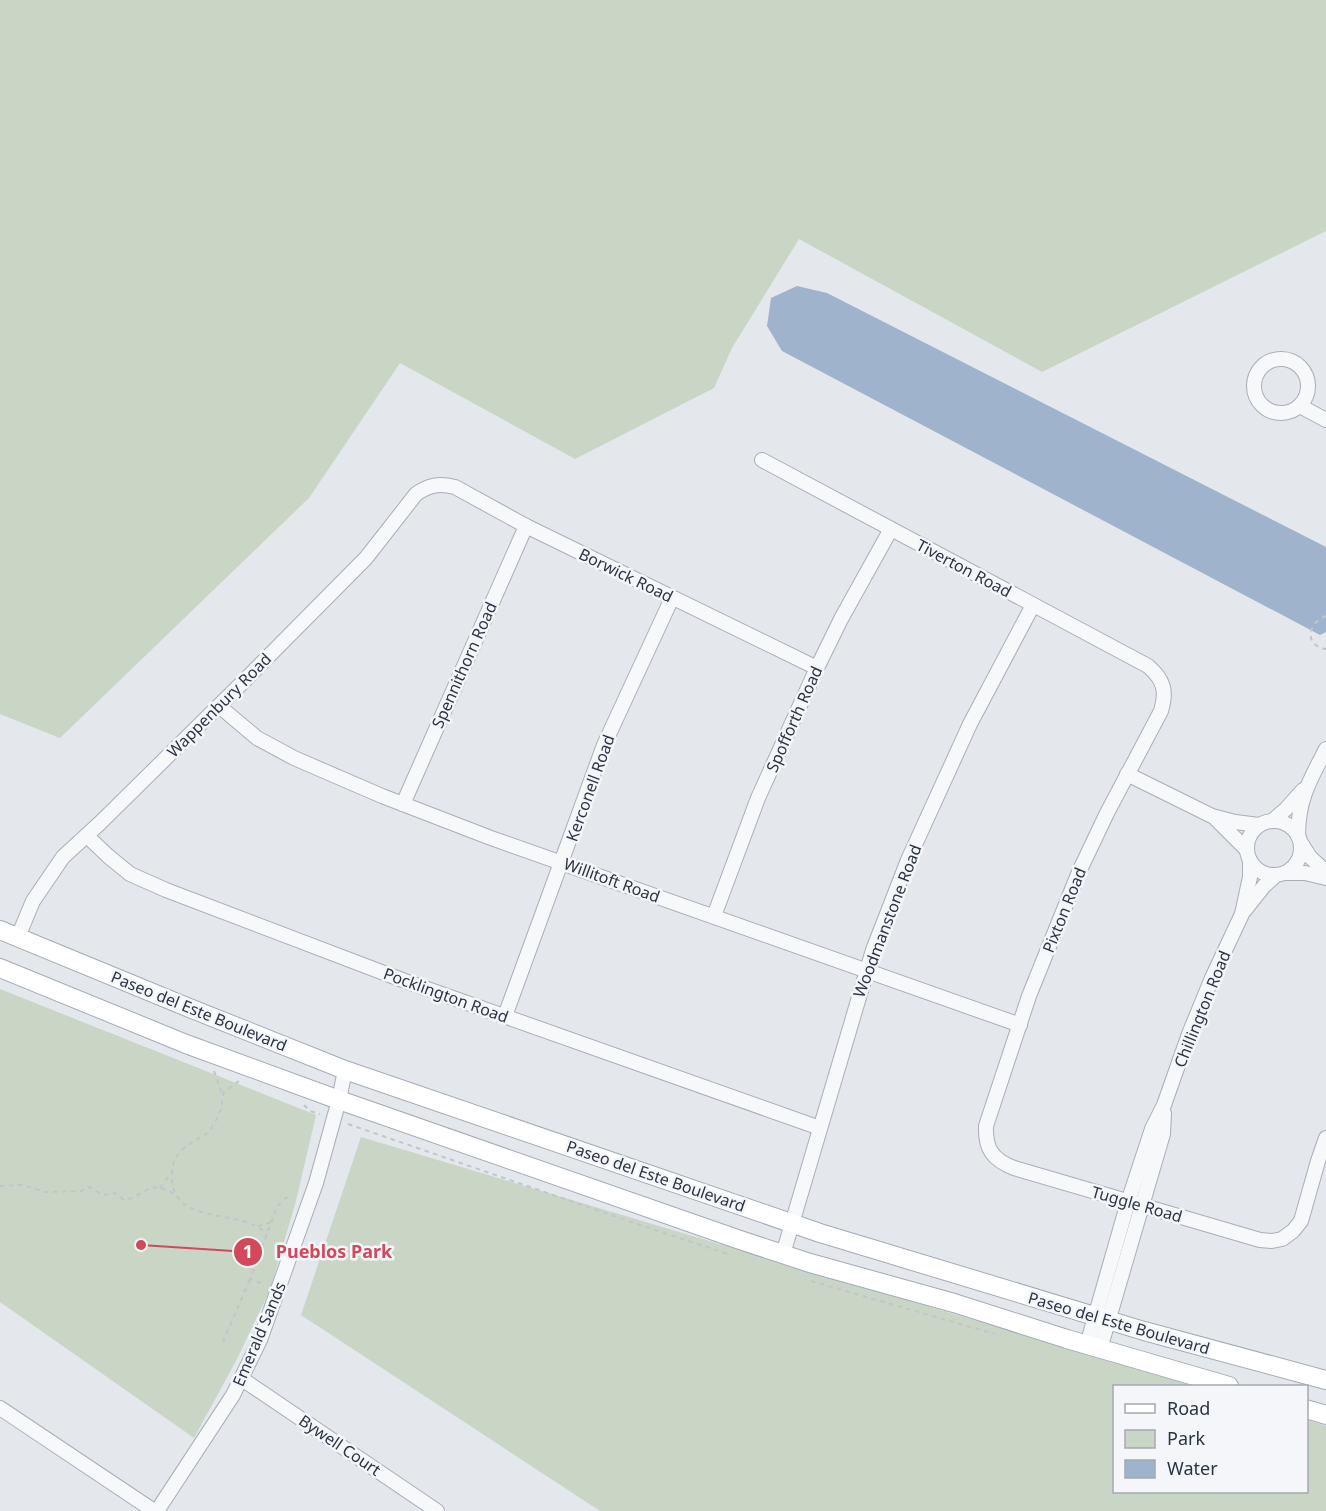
<svg xmlns="http://www.w3.org/2000/svg" width="1326" height="1511" font-family="'Noto Sans',sans-serif">
<rect width="100%" height="100%" fill="#e4e7ec"/>
<g fill="#c9d6c5">
<path d="M0 0H1326V231L1042 372 799 239 732 348 714 388 575 459 400 363 309 498 60 738 0 714Z"/>
<path d="M0 989 316 1115 296 1201 270 1290 236 1361 194 1438 0 1302Z"/>
<path d="M361 1137 1195 1386H1114V1492H1306L1307 1420 1326 1426V1511H600L301 1315Z"/>
</g>
<path fill="#9fb4cc" d="M797 286 827 293 1326 547V632L1320 635 782 351 767 326 771 298Z"/>
<g fill="none" stroke-linecap="round" stroke-linejoin="round">
<defs>
<g id="minor">
<circle cx="1281" cy="386" r="27"/>
<path d="M1300 406 1326 420"/>
<path d="M762 460 1148 666C1164 680 1167 691 1161 711L1107 813 1079 872 1029 996 986 1126C985 1149 993 1160 1014 1168L1260 1240 1272 1241 1282 1239 1293 1231 1301 1221 1318 1161 1326 1138"/>
<path d="M219 706 257 738 294 758 382 796 491 838 1020 1025"/>
<path d="M1127 774 1212 816 1235 822 1259 825"/>
<path d="M403 804 526 526"/>
<path d="M1216 819 1246 849"/>
<circle cx="1274" cy="848" r="27"/>
<path d="M1272 821 1286 809 1303 790"/>
<path d="M87 836 108 856 130 874 166 890 405 981 820 1128"/>
<path d="M1298 836C1298 799 1310 780 1326 749"/>
<path d="M1301 843 1310 857 1326 872"/>
<path d="M1286 873H1305L1326 878"/>
<path d="M1245 910 1264 886 1276 875"/>
<path d="M714 916 758 798 817 668 841 619 891 529"/>
<path d="M18 937 33 901 63 857 100 823 245 680 366 558 416 494C429 485 439 483 455 487L526 526 817 668"/>
<path d="M505 1016 604 745 672 598"/>
<path d="M783 1254 873 950 908 860 970 724 1033 605"/>
<path d="M1087 1345 1128 1202 1152 1129 1164 1105 1189 1034 1212 978 1242 914 1250 877V862"/>
<path d="M1100 1349 1163 1134 1164 1113"/>
<path d="M242 1379 437 1511"/>
<path d="M0 1408 154 1511"/>
<path d="M157 1511 233 1395 260 1340 316 1183 339 1100 345 1070"/>
</g>
<g id="major">
<path d="M0 930 187 1007 345 1070 820 1233 1144 1331 1326 1380"/>
<path d="M0 968 186 1044 339 1100 740 1240 810 1263 954 1303 1067 1339 1229 1386"/>
<path d="M1306 1409 1326 1415"/>
</g>
</defs>
<use href="#minor" stroke="#a9aeb7" stroke-width="16"/>
<use href="#major" stroke="#a3abb8" stroke-width="20"/>
<g stroke="#c2c5cb" stroke-width="2" stroke-dasharray="4.5 4.5" stroke-linecap="butt">
<path d="M1326 616C1307 623 1304 646 1326 649"/>
<path d="M214 1071 222 1094"/>
<path d="M239 1081 224 1092C222 1096 222 1101 222 1105 220 1114 214 1124 210 1130 206 1136 200 1137 194 1141 182 1148 172 1158 172 1173 168 1229 245 1206 267 1235"/>
<path d="M304 1105 310 1111 320 1114"/>
<path d="M348 1124 640 1225 728 1254"/>
<path d="M0 1186 22 1185 46 1192 81 1191 90 1187 103 1195 115 1193 124 1200C147 1196 147 1178 174 1194"/>
<path d="M160 1188 171 1173"/>
<path d="M258 1226 272 1222"/>
<path d="M811 1281 995 1334"/>
<path d="M261 1283 250 1279 277 1207 283 1200 290 1196"/>
<path d="M223 1342 250 1279"/>
</g>
<use href="#minor" stroke="#f7f8fa" stroke-width="14"/>
<use href="#major" stroke="#fff" stroke-width="18"/>
</g>
<g text-anchor="middle" dominant-baseline="central" stroke-width="5" stroke-linejoin="round" paint-order="stroke">
<g font-size="16" fill="#2b3445" stroke="#f4f6f9">
<text transform="translate(964 568) rotate(28)">Tiverton Road</text>
<text transform="translate(626 575) rotate(26)">Borwick Road</text>
<text transform="translate(464 665) rotate(-66)">Spennithorn Road</text>
<text transform="translate(219 705) rotate(-45)">Wappenbury Road</text>
<text transform="translate(794 719) rotate(-66)">Spofforth Road</text>
<text transform="translate(590 788) rotate(-70)">Kerconell Road</text>
<text transform="translate(612 880) rotate(20)">Willitoft Road</text>
<text transform="translate(1064 910) rotate(-68)">Pixton Road</text>
<text transform="translate(887 921) rotate(-69)">Woodmanstone Road</text>
<text transform="translate(446 995) rotate(20)">Pocklington Road</text>
<text transform="translate(1202 1009) rotate(-68)">Chillington Road</text>
<text transform="translate(199 1011) rotate(22)">Paseo del Este Boulevard</text>
<text transform="translate(656 1176) rotate(19)">Paseo del Este Boulevard</text>
<text transform="translate(1137 1204) rotate(16)">Tuggle Road</text>
<text transform="translate(1119 1323) rotate(16)">Paseo del Este Boulevard</text>
<text transform="translate(259 1334) rotate(-67)">Emerald Sands</text>
<text transform="translate(340 1445) rotate(34)">Bywell Court</text>
</g>
</g>
<path fill="none" stroke="#d1495b" stroke-width="2" d="M141 1245L248 1252"/>
<g fill="#d1495b" stroke="#f4f6f9" stroke-width="2">
<circle cx="141" cy="1245" r="6"/>
<circle cx="248" cy="1252" r="15"/>
</g>
<g font-size="18" text-anchor="middle" font-weight="bold" fill="#fff">
<text x="248" y="1258">1</text>
</g>
<g font-size="18" text-anchor="middle" font-weight="bold" fill="#d1495b" stroke="#f4f6f9" stroke-width="5" stroke-linejoin="round" paint-order="stroke">
<text x="334" y="1258">Pueblos Park</text>
</g>
<rect x="1113" y="1385" width="195" height="108" fill="#f4f6f9" stroke="#a4a8b1" stroke-width="1.5"/>
<rect x="1125" y="1404" width="30" height="9" fill="#ffffff" stroke="#a4a8b1" stroke-width="1.5"/>
<text x="1167" y="1415" font-size="18" fill="#2b3445">Road</text>
<rect x="1125" y="1430" width="30" height="18" fill="#c9d6c5" stroke="#a4a8b1" stroke-width="1.5"/>
<text x="1167" y="1445" font-size="18" fill="#2b3445">Park</text>
<rect x="1125" y="1460" width="30" height="18" fill="#9fb4cc" stroke="#a4a8b1" stroke-width="1.5"/>
<text x="1167" y="1475" font-size="18" fill="#2b3445">Water</text>
</svg>
